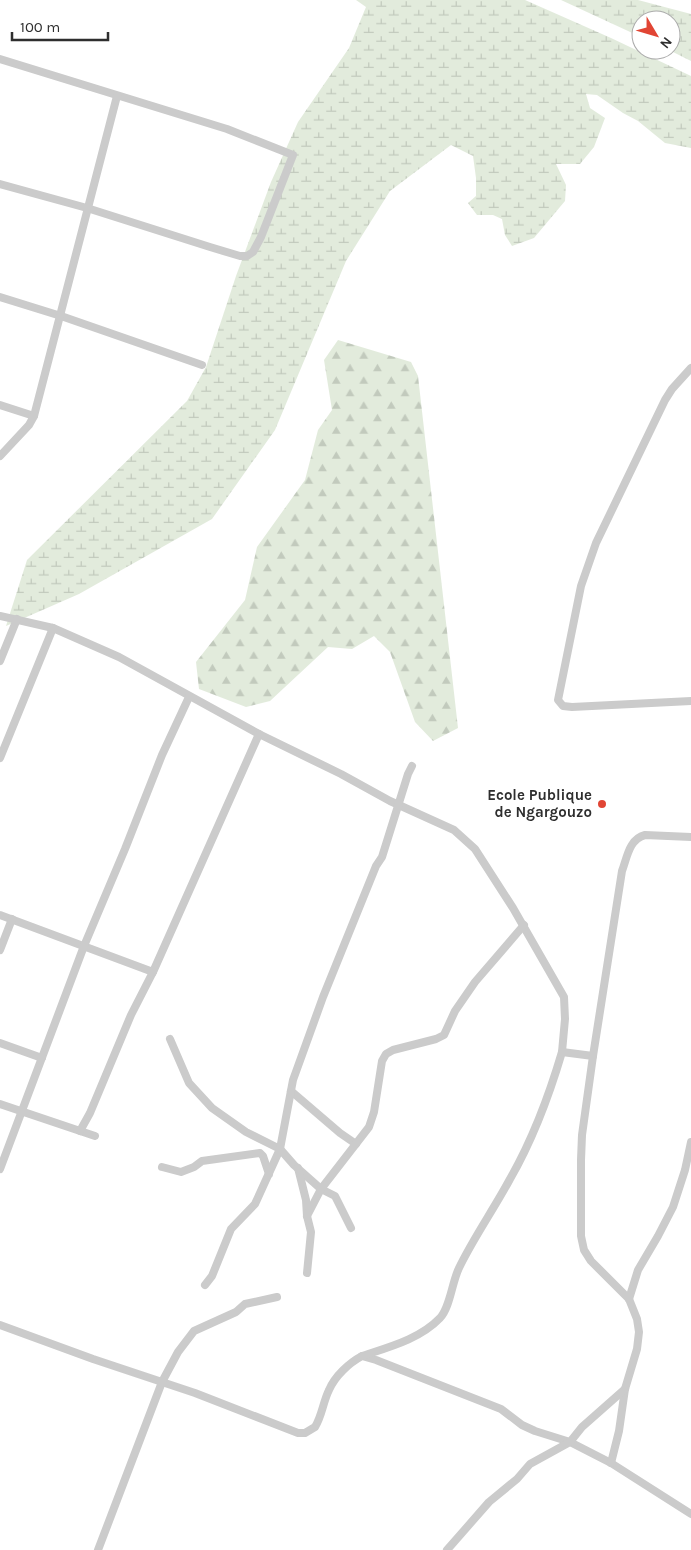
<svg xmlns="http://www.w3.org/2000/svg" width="691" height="1550" font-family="Karla,sans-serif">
<defs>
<pattern id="forest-firs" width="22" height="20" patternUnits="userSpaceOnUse" patternTransform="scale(1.25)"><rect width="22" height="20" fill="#e2ebdc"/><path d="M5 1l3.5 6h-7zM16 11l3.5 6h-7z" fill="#c2cabd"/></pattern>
<pattern id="wetland-marsh" width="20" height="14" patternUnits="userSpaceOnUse" patternTransform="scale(1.25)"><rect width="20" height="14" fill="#e2ebdc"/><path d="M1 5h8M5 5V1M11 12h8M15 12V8" fill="none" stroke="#c2cabd"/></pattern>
</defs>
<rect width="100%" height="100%" fill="#fff"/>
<path fill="url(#forest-firs)" d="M338 340 411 362 418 376 458 728 433 741 415 722 390 652 374 636 352 649 328 647 270 701 246 707 199 689 196 662 245 600 257 547 305 480 318 430 332 410 324 360Z"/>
<g fill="url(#wetland-marsh)">
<path d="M356 0H525L611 38 691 76V148L665 143 638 121 623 113 597 95 586 94 590 108 605 118 594 147 580 164H556L566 185 565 201 534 238 512 246 505 235 502 219 493 215H477L468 203 476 196V178L473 156 451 145 390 191 346 261 275 430 212 519 79 594 6 626 27 560 187 401 206 367 236 276 271 182 298 122 349 48 366 7Z"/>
<path d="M561 0H638L691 14V61L669 50H671V20H641V37Z"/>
</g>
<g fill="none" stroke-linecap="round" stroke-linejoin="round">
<g stroke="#cbcbcb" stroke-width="8">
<path d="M0 59 227 129 293 155 261 237 253 252 247 256H240L210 247 87 208 0 184"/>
<path d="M0 297 61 316 202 365"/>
<path d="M691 368 672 389 665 400 596 543 581 586 558 700 563 706 572 707 691 701"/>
<path d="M0 405 34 416"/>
<path d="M0 456 29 425 34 416 117 96"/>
<path d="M0 616 53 628 119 657 259 734 341 774 390 801 454 830 475 849 513 908 564 997 565 1019 562 1052"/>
<path d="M0 661 17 619"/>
<path d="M0 758 53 628"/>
<path d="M0 915 153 972"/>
<path d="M0 950 12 919"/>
<path d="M170 1039 189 1083 212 1108 246 1132 280 1149 294 1165 321 1189 335 1196 351 1228"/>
<path d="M0 1043 42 1058"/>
<path d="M291 1091 340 1133 356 1144"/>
<path d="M0 1104 95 1136"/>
<path d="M80 1131 90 1113 131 1015 153 972 259 734"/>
<path d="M162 1167 181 1172 194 1167 202 1161 260 1153 263 1156 269 1174"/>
<path d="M298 1168 306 1200 307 1216 311 1232 307 1273"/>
<path d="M0 1169 84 946 125 849 162 755 189 697"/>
<path d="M307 1216 321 1189 369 1127 374 1112 382 1061 386 1054 393 1050 436 1039 444 1035 455 1011 475 982 524 925"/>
<path d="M205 1285 212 1276 231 1229 255 1204 280 1149 293 1080 323 997 376 866 382 857 408 774 412 766"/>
<path d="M629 1299 638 1270 658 1236 673 1207 685 1170 691 1142"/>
<path d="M0 1325 93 1359 195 1393 298 1433H305L315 1427C322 1416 323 1402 329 1390 335 1376 349 1363 362 1356L376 1360 501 1409 522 1425 535 1431 570 1442 611 1463 691 1514"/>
<path d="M362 1356C389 1347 420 1339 440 1318 450 1308 452 1282 459 1268 474 1237 494 1209 510 1179 533 1139 549 1096 562 1052L593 1056"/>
<path d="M611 1463 619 1431 625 1389 637 1349 639 1332 637 1319 629 1299 591 1261 584 1250 581 1236V1160L582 1135 593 1056 622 871C627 858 629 839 645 835L691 837"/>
<path d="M98 1550 162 1382 178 1352 194 1331 236 1312 245 1304 277 1297"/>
<path d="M447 1550 489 1502 517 1479 530 1464 570 1442 582 1427 625 1389"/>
</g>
</g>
<circle fill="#e14534" stroke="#fff" stroke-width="2" cx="602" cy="804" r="5"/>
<g text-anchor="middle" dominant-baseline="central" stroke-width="5" stroke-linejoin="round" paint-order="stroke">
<g font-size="15" font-weight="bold" fill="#2e2e2e" stroke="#fff" text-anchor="end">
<text x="592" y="795">Ecole Publique<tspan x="592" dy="17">de Ngargouzo</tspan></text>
</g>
</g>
<g transform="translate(656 35) rotate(128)"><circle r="24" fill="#ffffff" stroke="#ababab"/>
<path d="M0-4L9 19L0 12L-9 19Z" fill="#e14534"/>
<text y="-8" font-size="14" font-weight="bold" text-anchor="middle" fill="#2e2e2e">N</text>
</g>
<path d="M12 32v8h96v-8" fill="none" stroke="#2e2e2e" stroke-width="2.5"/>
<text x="20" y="32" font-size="15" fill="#2e2e2e" stroke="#ffffff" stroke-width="4" paint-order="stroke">100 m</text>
</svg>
